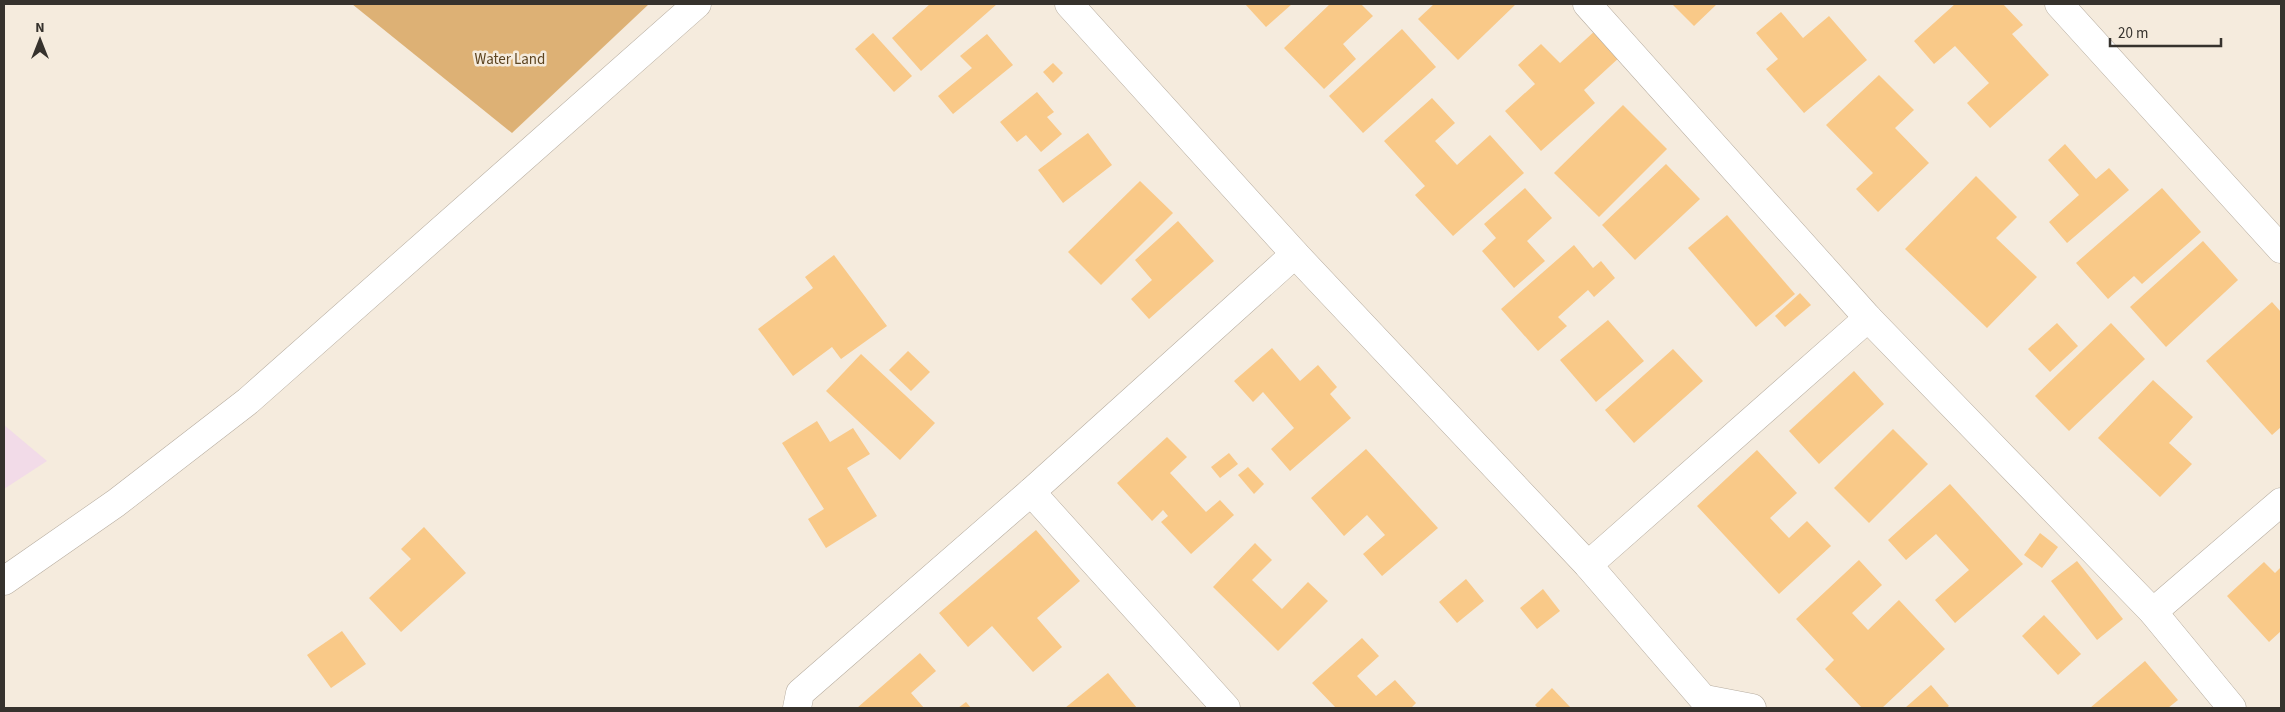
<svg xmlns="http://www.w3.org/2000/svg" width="2285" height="712" font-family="'Source Sans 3',sans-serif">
<rect width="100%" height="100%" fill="#f5ebdd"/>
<path fill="#f2dbe8" d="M4 425 47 461 4 489Z"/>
<path fill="#ddb175" d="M352 4H649L512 133Z"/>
<g fill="#f9c988">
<path d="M930 4H997L921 71 892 38Z"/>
<path d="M1245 4H1292L1266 27Z"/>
<path d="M1330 4H1361L1373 16 1343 44 1356 59 1324 89 1284 48Z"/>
<path d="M1434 4H1516L1458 60 1418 19Z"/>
<path d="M1672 4H1717L1694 26Z"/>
<path d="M1955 4H2003L2023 25 2012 34 2049 75 1990 128 1967 103 1989 83 1955 46 1934 64 1914 41Z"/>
<path d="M1781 12 1803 38 1829 16 1867 60 1804 113 1766 69 1778 59 1756 33Z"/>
<path d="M1402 29 1436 67 1363 133 1329 96Z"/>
<path d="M1597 29 1621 56 1584 90 1595 103 1541 151 1505 111 1535 84 1518 65 1541 44 1560 63Z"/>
<path d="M873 33 912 76 894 92 855 49Z"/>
<path d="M987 34 1013 65 953 114 938 96 972 68 960 56Z"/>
<path d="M1053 63 1063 73 1053 83 1043 72Z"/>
<path d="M1879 75 1914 110 1895 128 1929 163 1878 212 1856 189 1873 173 1826 125Z"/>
<path d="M1037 92 1054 112 1047 117 1062 134 1041 152 1026 135 1017 142 1000 122Z"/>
<path d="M1432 98 1455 123 1435 141 1457 165 1490 135 1524 173 1453 236 1415 195 1425 186 1384 141Z"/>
<path d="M1623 105 1667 149 1599 217 1554 173Z"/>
<path d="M1088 133 1112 165 1063 203 1038 170Z"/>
<path d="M2065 144 2096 179 2109 168 2129 190 2067 243 2049 222 2079 195 2048 160Z"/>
<path d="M1666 164 1700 199 1635 260 1602 225Z"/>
<path d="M1976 176 2017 217 1996 238 2037 277 1987 328 1905 249Z"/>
<path d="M1140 181 1173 213 1101 285 1068 252Z"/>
<path d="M1525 188 1552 218 1527 241 1545 261 1514 288 1482 251 1496 238 1484 224Z"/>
<path d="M2162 188 2201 232 2142 284 2134 276 2108 299 2076 263Z"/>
<path d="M1727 215 1795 294 1756 327 1688 248Z"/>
<path d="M1178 221 1214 261 1149 319 1131 299 1152 280 1135 260Z"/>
<path d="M2203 241 2238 280 2166 347 2130 307Z"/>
<path d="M1574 245 1593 268 1601 261 1615 278 1594 297 1588 290 1558 317 1567 326 1538 351 1501 309Z"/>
<path d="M834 255 887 326 841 359 832 347 793 376 758 329 813 288 805 277Z"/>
<path d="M1800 293 1811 305 1785 327 1775 316Z"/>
<path d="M2272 302 2281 312V427L2272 435 2206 361Z"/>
<path d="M1608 320 1644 361 1596 402 1560 360Z"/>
<path d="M2057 323 2078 346 2050 372 2028 349Z"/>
<path d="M2111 323 2145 359 2069 431 2035 396Z"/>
<path d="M1272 348 1300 381 1318 365 1337 387 1330 394 1351 418 1290 471 1271 449 1294 428 1263 392 1253 402 1234 381Z"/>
<path d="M1673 349 1703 381 1634 443 1605 410Z"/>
<path d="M908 351 930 372 911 391 889 370Z"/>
<path d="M861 354 935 423 900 460 826 391Z"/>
<path d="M1854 371 1884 404 1819 464 1789 431Z"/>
<path d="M2153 380 2193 417 2169 443 2192 464 2160 497 2098 438Z"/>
<path d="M817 421 830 442 853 428 870 454 847 468 877 516 826 548 808 519 824 509 782 443Z"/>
<path d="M1893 429 1928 464 1869 523 1834 488Z"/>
<path d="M1167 437 1187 457 1170 473 1206 512 1220 500 1234 515 1191 554 1161 522 1168 516 1163 510 1152 521 1117 483Z"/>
<path d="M1366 449 1438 528 1382 576 1363 554 1385 535 1367 515 1344 536 1311 498Z"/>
<path d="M1757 450 1797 493 1770 518 1789 538 1807 521 1831 546 1779 594 1697 506Z"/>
<path d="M1229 453 1238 464 1220 478 1211 467Z"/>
<path d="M1248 467 1264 484 1254 494 1238 475Z"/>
<path d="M1950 484 2023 564 1955 623 1935 600 1969 570 1936 534 1906 560 1888 540Z"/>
<path d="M424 527 466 573 401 632 369 598 411 559 401 549Z"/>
<path d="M1036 530 1080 581 1037 618 1062 647 1033 672 992 626 968 647 939 613Z"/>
<path d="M2040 533 2058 547 2042 568 2024 555Z"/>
<path d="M1255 543 1272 560 1252 580 1282 609 1308 582 1328 601 1278 651 1213 587Z"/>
<path d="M1859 560 1882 585 1852 613 1868 630 1899 600 1945 649 1882 708H1862L1825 669 1834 660 1796 619Z"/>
<path d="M2077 561 2123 619 2097 640 2051 581Z"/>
<path d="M2264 562 2275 573 2281 567V631L2269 642 2227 596Z"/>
<path d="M1466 579 1484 601 1457 623 1439 602Z"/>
<path d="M1543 589 1560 611 1537 629 1520 608Z"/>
<path d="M2044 615 2081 654 2058 675 2022 636Z"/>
<path d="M342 631 366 664 331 688 307 655Z"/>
<path d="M1362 638 1379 656 1357 676 1376 696 1395 680 1416 703 1411 708H1336L1312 683Z"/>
<path d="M920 653 936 671 911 693 924 708H857Z"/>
<path d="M2145 661 2178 700 2168 708H2090Z"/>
<path d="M1108 673 1137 708H1065Z"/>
<path d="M1931 685 1949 706 1946 708H1905Z"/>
<path d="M1552 688 1571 708H1538L1535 705Z"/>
<path d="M966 702 971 708H958Z"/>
</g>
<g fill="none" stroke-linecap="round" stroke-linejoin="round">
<defs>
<g id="street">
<path d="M1069 4 1295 254 1588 565 1711 708"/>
<path d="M1587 4 1868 318 2153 612 2232 708"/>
<path d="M2059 4 2281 249"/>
<path d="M1031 492 1226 708"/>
<path d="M1588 565 1868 318"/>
<path d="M2153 612 2281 502"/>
<path d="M1705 699 1752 708"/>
<path d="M797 708 800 693 1031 492 1295 254"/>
</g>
<path id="secondary" d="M4 581 116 503 248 401 697 4"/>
</defs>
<use href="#street" stroke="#b7ada0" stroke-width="29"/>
<use href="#secondary" stroke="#b7ada0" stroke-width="29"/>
<use href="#street" stroke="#fff" stroke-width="28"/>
<use href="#secondary" stroke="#fff" stroke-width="28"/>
</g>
<g text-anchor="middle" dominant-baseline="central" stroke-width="5" stroke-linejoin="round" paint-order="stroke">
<g font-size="15" fill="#5d4420" stroke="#f5ebdd">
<text x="510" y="59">Water Land</text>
</g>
</g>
<rect width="2285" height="712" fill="none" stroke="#36322d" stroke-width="10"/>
<g transform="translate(40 40)" stroke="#f5ebdd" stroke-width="4" paint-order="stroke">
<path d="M0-4L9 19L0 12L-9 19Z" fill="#36322d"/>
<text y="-8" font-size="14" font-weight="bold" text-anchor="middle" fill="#36322d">N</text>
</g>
<path d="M2110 38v8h111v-8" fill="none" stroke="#36322d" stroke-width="2.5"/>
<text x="2118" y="38" font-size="15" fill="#36322d" stroke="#f5ebdd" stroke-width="4" paint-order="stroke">20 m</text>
</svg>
